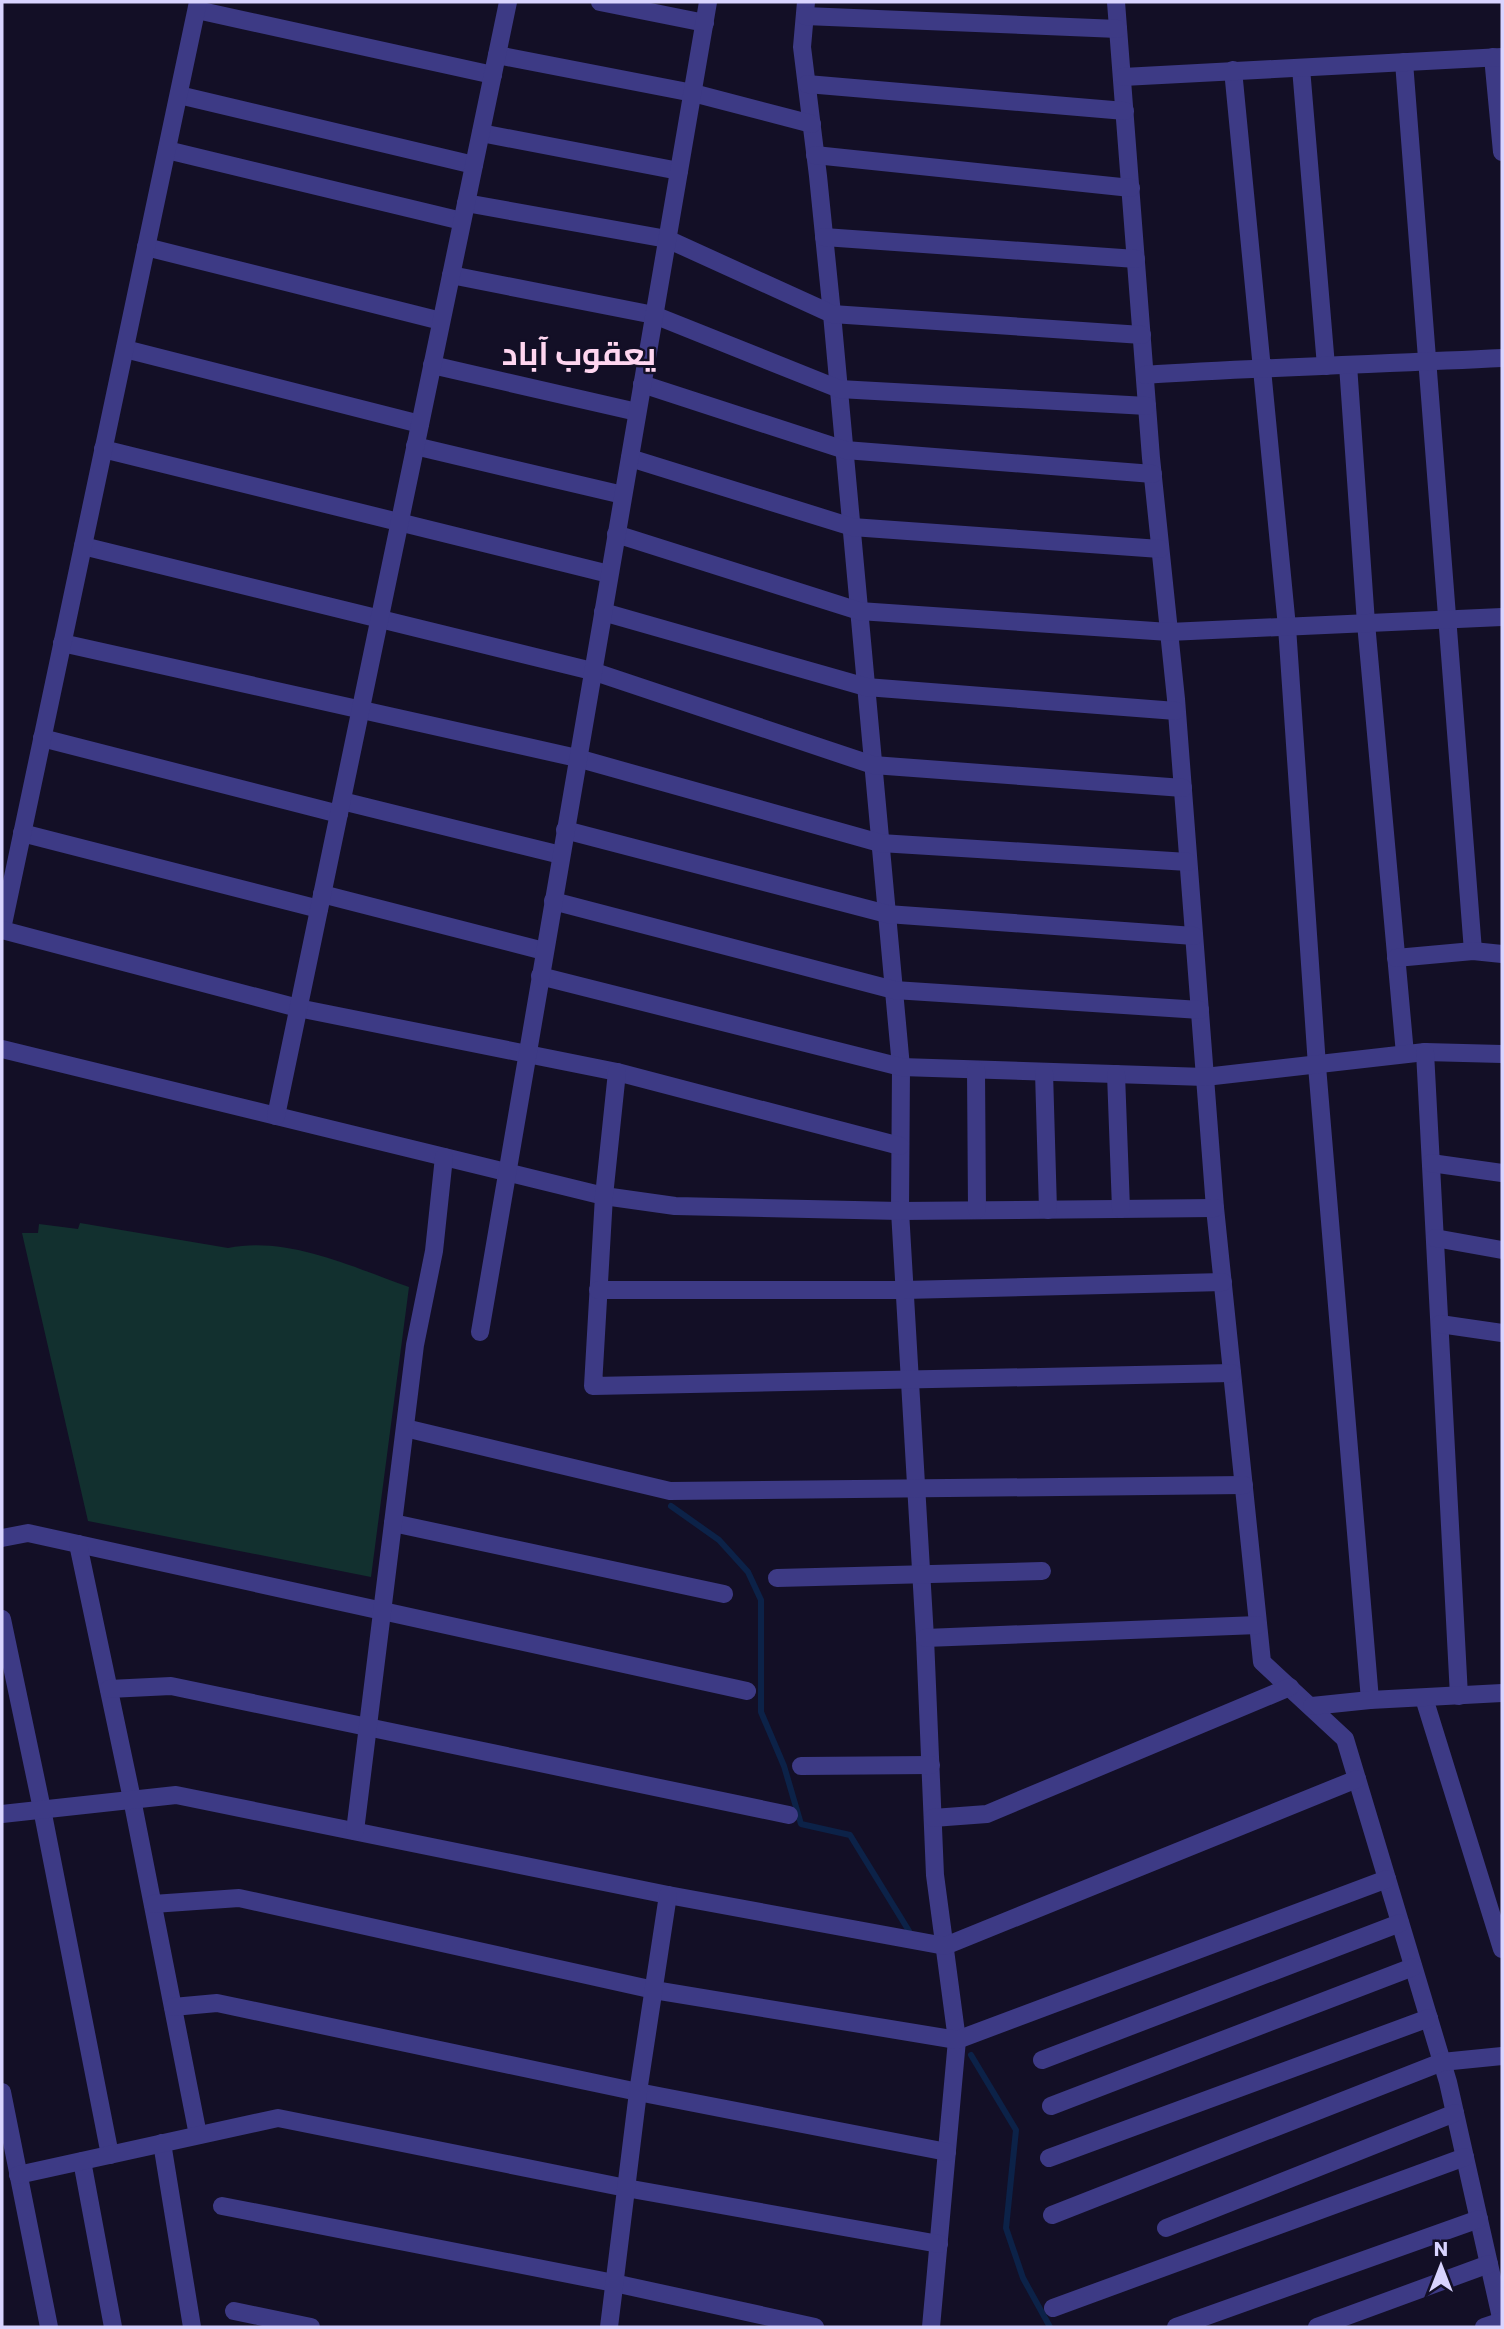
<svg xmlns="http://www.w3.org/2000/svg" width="1504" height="2329" font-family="Poppins,Cairo,sans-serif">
<rect width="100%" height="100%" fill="#130f26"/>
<path fill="#12302f" d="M80 1223 228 1248C288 1236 352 1267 409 1287L371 1577 88 1521 22 1233H38L39 1224 78 1229Z"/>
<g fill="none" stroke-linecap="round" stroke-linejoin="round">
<g stroke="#0c2248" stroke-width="6">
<path d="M671 1506 719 1540 748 1572 761 1600V1712L784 1766 801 1824 850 1835 909 1931"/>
<path d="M971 2055 1016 2130 1006 2228 1023 2278 1050 2327"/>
</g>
<g stroke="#3d3a85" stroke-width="18">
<path d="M600 2 705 23"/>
<path d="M806 2 802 47 818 176 832 314 901 1067 900 1211 925 1638 935 1875 957 2040 931 2327"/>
<path d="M1116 2 1151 458 1176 699 1215 1208 1262 1662 1345 1739 1448 2082 1502 2322"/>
<path d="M197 10 493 75"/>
<path d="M805 16 1118 29"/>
<path d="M497 55 693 93 812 124"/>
<path d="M1493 57 1502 152"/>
<path d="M1404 62 1473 951"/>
<path d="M1301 68 1326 366"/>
<path d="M1233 70 1287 627 1317 1066 1370 1700"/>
<path d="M1123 77 1502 57"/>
<path d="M807 84 1125 111"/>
<path d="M179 95 474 165"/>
<path d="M481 133 679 171"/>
<path d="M167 150 462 221"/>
<path d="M815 155 1131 188"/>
<path d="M466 203 667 239 832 314 1142 335"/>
<path d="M824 237 1136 259"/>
<path d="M146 247 441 321"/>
<path d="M451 275 654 315 839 389 1147 406"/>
<path d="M125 349 420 424"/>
<path d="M432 365 637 412"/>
<path d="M1348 365 1366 623 1405 1054"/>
<path d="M1145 375C1264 367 1383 364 1502 358"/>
<path d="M642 384 845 450 1153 474"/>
<path d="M415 446 623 495"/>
<path d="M103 449 609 574"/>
<path d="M630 458 852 527 1160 549"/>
<path d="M616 534 859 611 1169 632 1502 617"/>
<path d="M83 546 592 671 873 765 1183 788"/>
<path d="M603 612 866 687 1176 711"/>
<path d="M62 643 577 758 880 843 1188 862"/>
<path d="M42 738 339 814"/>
<path d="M342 801 561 855"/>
<path d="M565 830 887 914 1194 936"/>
<path d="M22 833 319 909"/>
<path d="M322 894 544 951"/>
<path d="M553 901 894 990 1200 1010"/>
<path d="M2 929 198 2"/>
<path d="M2 930 298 1008 617 1072 900 1146"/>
<path d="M1396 958 1473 951 1502 954"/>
<path d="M540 976 901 1067 1205 1077 1425 1052 1502 1054"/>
<path d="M2 1049 604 1196 675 1206 900 1211 1215 1208"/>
<path d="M1425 1052 1459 1696"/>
<path d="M976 1070 977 1210"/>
<path d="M617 1072 604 1196 593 1386 1232 1373"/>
<path d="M1044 1072 1048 1210"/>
<path d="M1116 1074 1121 1209"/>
<path d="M276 1116 508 2"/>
<path d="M1431 1163 1502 1173"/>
<path d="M1435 1238 1502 1250"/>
<path d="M598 1290H904L1223 1282"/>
<path d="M1440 1324 1502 1333"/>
<path d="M480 1332 708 2"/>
<path d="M405 1428 670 1491 1244 1485"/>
<path d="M393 1523 724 1594"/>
<path d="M2 1538 28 1533 747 1691"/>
<path d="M78 1544 132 1799 198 2135"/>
<path d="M777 1578 1042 1571"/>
<path d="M2 1619 42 1809 110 2155"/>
<path d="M925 1638 1258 1625"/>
<path d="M109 1689 171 1686 789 1815"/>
<path d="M1424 1698 1502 1949"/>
<path d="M1312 1706 1370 1700 1502 1693"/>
<path d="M801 1766 931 1765"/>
<path d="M2 1814 176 1795 668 1895 945 1946 1357 1779"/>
<path d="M933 1818 987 1814 1290 1687"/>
<path d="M355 1831 415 1345 434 1251 444 1157"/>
<path d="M153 1904 239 1898 654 1990 957 2040 1387 1879"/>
<path d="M173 2007 217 2003 638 2092 947 2152"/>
<path d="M1042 2060 1400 1923"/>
<path d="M2 2092 49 2327"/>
<path d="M1051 2106 1413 1967"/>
<path d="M162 2143 192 2327"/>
<path d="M1049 2158 1429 2018"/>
<path d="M82 2161 113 2327"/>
<path d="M18 2175 278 2118 626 2188 939 2244"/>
<path d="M222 2206 614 2283 815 2327"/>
<path d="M1052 2215 1442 2062 1502 2056"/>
<path d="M1166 2228 1455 2113"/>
<path d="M1053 2308 1465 2157"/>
<path d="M234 2311 311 2327"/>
<path d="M609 2327 638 2092 668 1895"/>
<path d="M1176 2327 1479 2219"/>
<path d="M1317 2327 1489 2264"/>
<path d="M1484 2327 1502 2321"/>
</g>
</g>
<g text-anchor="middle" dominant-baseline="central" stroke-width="5" stroke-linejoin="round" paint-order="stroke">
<g font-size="32" font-weight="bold" fill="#ffd6f0" stroke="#130f26">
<text x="579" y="353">یعقوب آباد</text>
</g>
</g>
<rect width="1504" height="2329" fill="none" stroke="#d9d4ff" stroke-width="7"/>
<g transform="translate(1441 2266)" stroke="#130f26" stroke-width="5" paint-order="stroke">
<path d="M0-5L12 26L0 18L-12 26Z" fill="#d9d4ff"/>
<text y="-10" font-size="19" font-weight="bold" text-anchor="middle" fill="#d9d4ff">N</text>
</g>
</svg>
